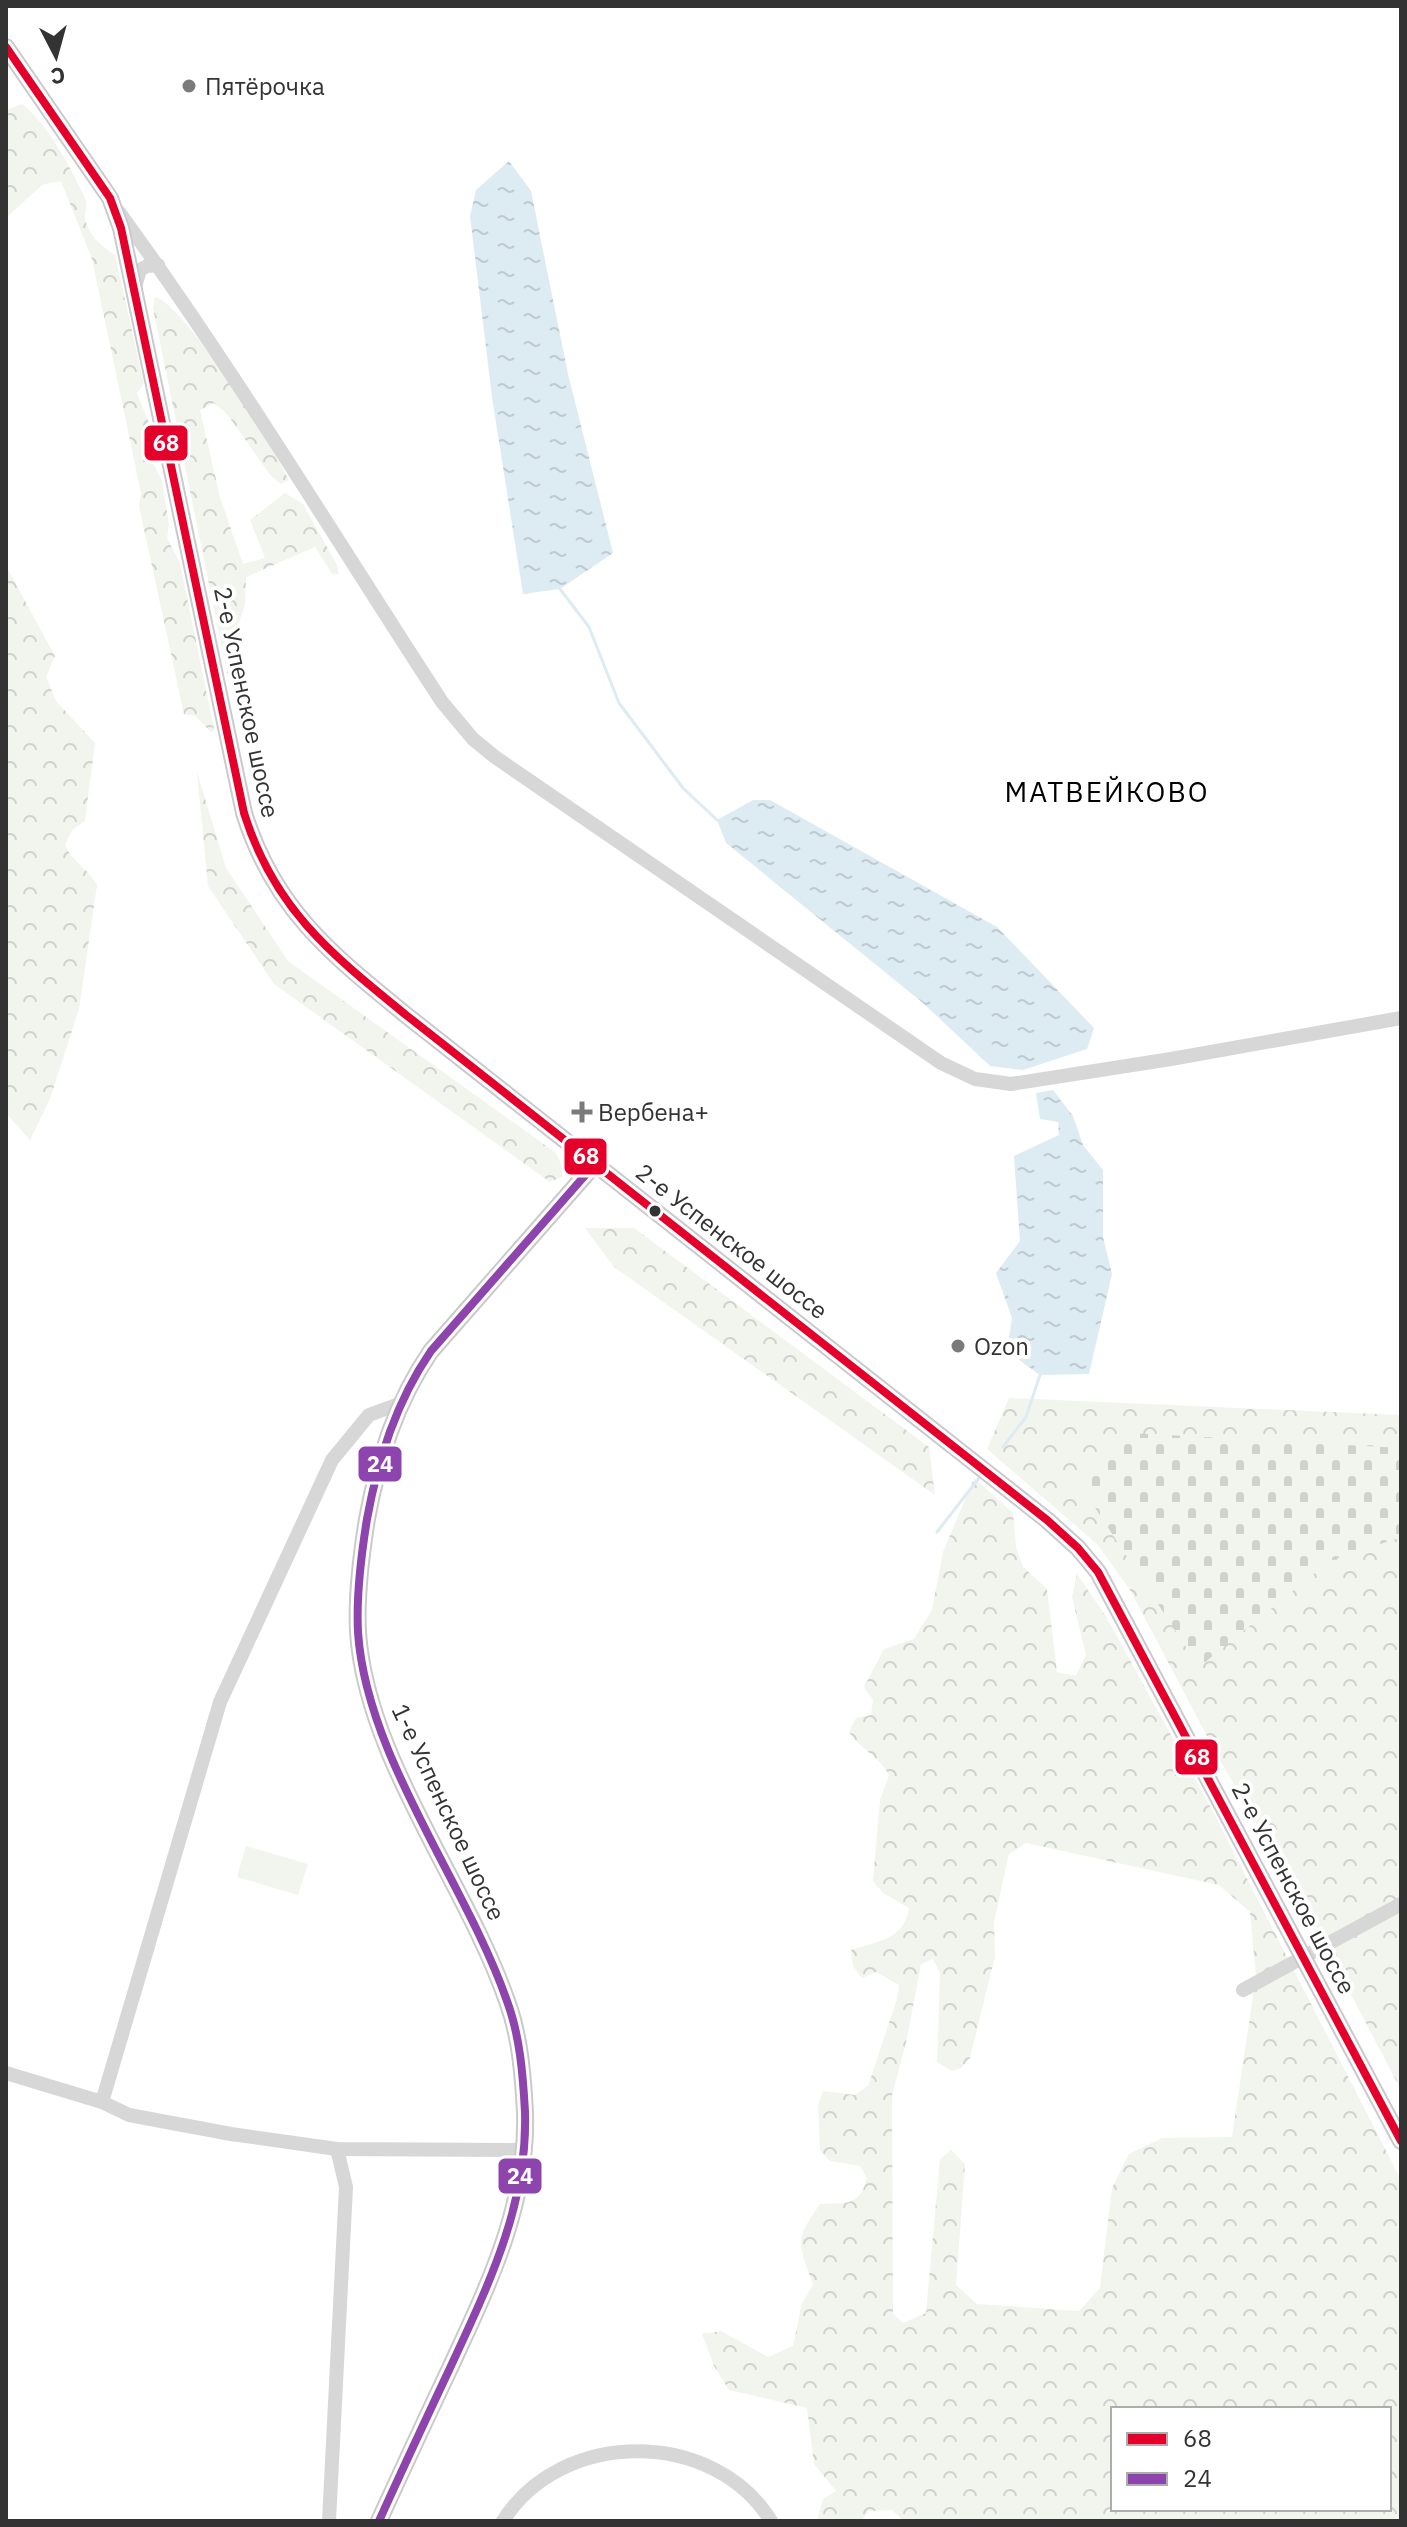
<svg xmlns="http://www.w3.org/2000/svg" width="1407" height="2527" font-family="'IBM Plex Sans',sans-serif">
<defs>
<pattern id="forest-crowns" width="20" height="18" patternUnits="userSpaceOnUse" patternTransform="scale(2)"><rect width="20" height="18" fill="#f1f5ed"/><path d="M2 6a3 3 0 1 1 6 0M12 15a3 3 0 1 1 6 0" fill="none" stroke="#cfd2cc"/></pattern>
<pattern id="cemetery-stones" width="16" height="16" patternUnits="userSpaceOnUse" patternTransform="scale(2)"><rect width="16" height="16" fill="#f1f5ed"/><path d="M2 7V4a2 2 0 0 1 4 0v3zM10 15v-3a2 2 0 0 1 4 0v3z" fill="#cfd2cc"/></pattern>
<pattern id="water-ripples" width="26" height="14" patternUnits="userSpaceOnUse" patternTransform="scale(2)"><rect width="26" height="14" fill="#ddebf3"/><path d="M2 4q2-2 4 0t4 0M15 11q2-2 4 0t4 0" fill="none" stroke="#becad1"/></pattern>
</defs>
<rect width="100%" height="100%" fill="#fff"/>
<g fill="url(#forest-crowns)" fill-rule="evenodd">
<path d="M22 104C48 124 71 168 85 198 88 205 85 209 85 216 86 233 101 246 115 255L144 384 137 393 155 438 148 453 162 481 169 525 167 538 180 563 214 729 212 733 195 716 184 714 139 506 141 493 92 259 61 181 42 185 6 218V110Z"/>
<path d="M155 297C184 303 273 448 289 480L281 484 271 476 227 414 214 403 200 410 220 497 243 564 265 558 250 520 285 493 303 504 337 565 339 574H332L315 547 246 577 245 604 233 642 238 663 228 678 153 308Z"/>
<path d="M6 566 55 656 46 677 56 701 95 743 85 821 72 830 65 845C74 864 87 867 97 885L79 1009 50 1099 30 1140 6 1113Z"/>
<path d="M197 772 226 868 288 961 556 1153 562 1166V1177L550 1182 274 984 208 886Z"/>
<path d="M585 1228H634L929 1447 935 1495 614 1267Z"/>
<path d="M1009 1398 1401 1415V2090L1313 1922 1218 1757 1130 1590 1097 1544 987 1449Z"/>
<path d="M974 1478 1013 1513 1016 1547 1023 1567 1047 1589 1057 1672 1076 1676 1086 1655 1072 1597 1077 1574 1107 1618 1213 1812 1401 2180V2521H904L892 2510 869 2511 861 2521H817L823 2499 836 2491 814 2464 807 2408 729 2390 714 2366 702 2334 721 2331 768 2357 793 2346 802 2303 813 2285C799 2243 793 2242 820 2204 845 2203 860 2207 867 2178L860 2166 830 2161 820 2150 818 2105 823 2091 855 2095 868 2086 897 1999 899 1985 876 1972 862 1978 853 1966 851 1950C878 1941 904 1940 909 1908L883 1893 873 1881 880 1800 889 1775C879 1756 860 1749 849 1732L856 1718 871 1715 873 1700 864 1687 884 1649 914 1639 932 1610 943 1552ZM1026 1843 1219 1885 1250 1912 1256 1976 1232 2137 1162 2138 1129 2154 1112 2188 1100 2288 1079 2311 977 2304 956 2285 965 2164 951 2150 940 2159 926 2313 903 2323 893 2314 892 2095 906 2043 921 1964 933 1959 940 1973 937 2062 952 2071 961 2068 970 2058 995 1957 994 1922 1009 1854ZM1113 2409H1389V2509H1113Z"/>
</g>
<path fill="url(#cemetery-stones)" d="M1131 1433 1401 1448V1537L1330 1561 1199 1667 1077 1480Z"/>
<path fill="#f1f5ed" d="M246 1846 308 1864 298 1895 237 1877Z"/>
<g fill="url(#water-ripples)">
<path d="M509 161 531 191 568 374 613 553 560 589 523 594 492 397 470 216 476 190Z"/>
<path d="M753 800H770L997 927 1094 1028 1087 1049 1023 1070 990 1066 923 1003 726 843 717 820Z"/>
<path d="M1053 1090 1073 1116 1083 1145 1103 1170V1237L1112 1274 1089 1374 1040 1375 1007 1351 1012 1318 996 1273 1020 1241 1014 1156 1059 1135 1058 1122 1040 1119 1036 1093Z"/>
</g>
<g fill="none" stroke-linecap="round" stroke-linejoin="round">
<g stroke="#ddebf3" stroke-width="3">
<path d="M560 589 589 627 619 703 683 788 717 820"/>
<path d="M1003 1447 1026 1417 1040 1375"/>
<path d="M937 1532 979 1478"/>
</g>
<g stroke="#d7d7d7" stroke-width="14">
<path d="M119 212C234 370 335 538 442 702L473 739 495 757 941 1063 975 1079 1011 1084 1171 1059 1401 1018"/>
<path d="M135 287 140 270 147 266 158 265"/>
<path d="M399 1404 369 1415 332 1460 220 1702 102 2102 129 2115 231 2134 337 2149 523 2150"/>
<path d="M1243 1990 1401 1904"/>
<path d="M6 2073 102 2102"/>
<path d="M329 2521 346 2187 337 2149"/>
<path d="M503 2521C561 2428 714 2428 771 2521"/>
</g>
<g stroke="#cacaca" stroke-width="18">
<path d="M6 47 110 198 121 228 244 813C274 909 331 954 406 1015L1047 1520 1078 1548 1098 1572 1401 2141"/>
<path d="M379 2521C402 2470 426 2419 450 2368 488 2286 528 2205 525 2112 523 2075 520 2036 507 2001 466 1883 366 1757 358 1632 356 1594 361 1556 367 1519 378 1459 396 1402 431 1351L595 1164"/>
</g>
<defs>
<path id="bus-1" d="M6 47 110 198 121 228 244 813C274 909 331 954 406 1015L1047 1520 1078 1548 1098 1572 1401 2141"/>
<path id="bus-2" d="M379 2521C402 2470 426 2419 450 2368 488 2286 528 2205 525 2112 523 2075 520 2036 507 2001 466 1883 366 1757 358 1632 356 1594 361 1556 367 1519 378 1459 396 1402 431 1351L595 1164"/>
</defs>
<use href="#bus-1" stroke="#fff" stroke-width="14"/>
<use href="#bus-2" stroke="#fff" stroke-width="14"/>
<use href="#bus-1" stroke="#e4002b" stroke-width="8"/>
<use href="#bus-2" stroke="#8e44ad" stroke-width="8"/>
</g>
<g fill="#7a7a7a" stroke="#fff" stroke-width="3">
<circle cx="189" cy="86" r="8"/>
<path d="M578 1100h8v8h8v8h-8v8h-8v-8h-8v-8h8z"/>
<circle cx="958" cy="1346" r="8"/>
</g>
<circle fill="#333" stroke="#fff" stroke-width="3" cx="655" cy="1211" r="7"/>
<g text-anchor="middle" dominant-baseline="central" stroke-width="8" stroke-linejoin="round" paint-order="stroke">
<g font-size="24" fill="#333" stroke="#fff" text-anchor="start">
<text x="205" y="86">Пятёрочка</text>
<text x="598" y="1112">Вербена+</text>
<text x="974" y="1346">Ozon</text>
</g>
<g font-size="24" fill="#333" stroke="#fff">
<text transform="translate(247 702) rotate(78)">2-е Успенское шоссе</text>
<text transform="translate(732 1241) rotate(38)">2-е Успенское шоссе</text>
<text transform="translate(449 1812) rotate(65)">1-е Успенское шоссе</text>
<text transform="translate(1294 1888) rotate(62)">2-е Успенское шоссе</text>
</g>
<g font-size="28" letter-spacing="2" fill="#000" stroke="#fff">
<text x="1107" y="791">МАТВЕЙКОВО</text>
</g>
</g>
<g stroke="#fff" stroke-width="3">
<rect x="143" y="424" width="46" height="38" rx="8" fill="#e4002b"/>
<rect x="563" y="1137" width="45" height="39" rx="8" fill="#e4002b"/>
<rect x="357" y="1445" width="46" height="38" rx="8" fill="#8e44ad"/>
<rect x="1174" y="1738" width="45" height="38" rx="8" fill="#e4002b"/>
<rect x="497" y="2157" width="46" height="38" rx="8" fill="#8e44ad"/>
</g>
<g font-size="22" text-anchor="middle" font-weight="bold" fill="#fff">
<text x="166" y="451">68</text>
<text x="586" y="1164">68</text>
<text x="380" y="1472">24</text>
<text x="1197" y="1765">68</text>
<text x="520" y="2184">24</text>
</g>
<rect width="1407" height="2527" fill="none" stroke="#333333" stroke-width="16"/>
<rect x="1111" y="2407" width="280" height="104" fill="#ffffff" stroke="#adadad" stroke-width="2"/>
<rect x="1127" y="2433" width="40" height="12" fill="#e4002b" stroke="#adadad" stroke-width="2"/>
<text x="1183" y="2447" font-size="24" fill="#333333">68</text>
<rect x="1127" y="2473" width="40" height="12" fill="#8e44ad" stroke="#adadad" stroke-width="2"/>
<text x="1183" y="2487" font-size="24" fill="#333333">24</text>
<g transform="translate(56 56) rotate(174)" stroke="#ffffff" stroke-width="6" paint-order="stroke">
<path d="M0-6L14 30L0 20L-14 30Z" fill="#333333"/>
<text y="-12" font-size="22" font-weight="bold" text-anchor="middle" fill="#333333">С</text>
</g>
</svg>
